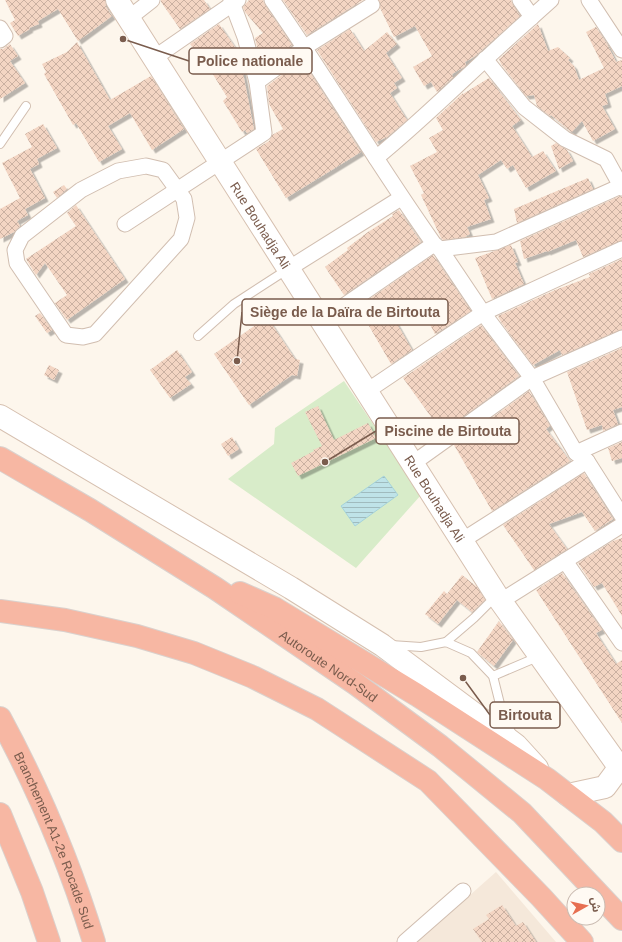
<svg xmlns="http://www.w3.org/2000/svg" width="622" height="942" font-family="Arial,'Noto Sans Arabic',sans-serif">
<defs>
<pattern id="water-rules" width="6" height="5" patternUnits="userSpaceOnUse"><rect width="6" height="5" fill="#bfe3e8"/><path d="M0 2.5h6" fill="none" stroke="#a0bbbe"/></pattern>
<pattern id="building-cross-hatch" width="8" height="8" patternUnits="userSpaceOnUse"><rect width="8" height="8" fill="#f3d5c3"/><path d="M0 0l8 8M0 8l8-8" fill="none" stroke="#cab0a1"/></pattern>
<filter id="shadow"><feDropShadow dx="3.5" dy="3.5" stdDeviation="0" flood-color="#0004"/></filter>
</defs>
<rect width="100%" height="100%" fill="#fdf6ec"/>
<path fill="#f5e8da" d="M496 872 556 942H417Z"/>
<path fill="#d8ecc9" d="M344 381 421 495 356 568 228 479 274 444 275 428Z"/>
<path fill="url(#water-rules)" stroke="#a5d3da" d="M384 476 398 495 355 526 341 506Z"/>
<g fill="url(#building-cross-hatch)" filter="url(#shadow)">
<path d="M5 0H105L106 7 112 16 78 41 58 9 38 21 39 24 29 28 30 29 18 36 10 23 15 20Z"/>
<path d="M161 0H204L210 9 180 29 161 2Z"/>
<path d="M249 0H263L265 5 292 45 262 67 255 38 263 33 245 12 243 7Z"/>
<path d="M283 0H363L307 35Z"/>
<path d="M379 0H511L513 5 520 16 474 57 465 62 466 65 464 67 452 74 453 77 437 92 431 82 424 86 413 67 432 56 415 26 394 37 380 8Z"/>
<path d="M219 24 239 53 237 50 239 49 241 55 239 53 254 129 247 133 245 130 242 132 223 101 227 97 209 68 190 44Z"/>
<path d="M538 24 548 51 558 47 570 58 568 60 574 66 579 80 604 68 586 32 596 27 607 44 616 62 622 60V86L605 94 608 104 602 106 615 129 593 141 582 121 572 132 570 131 551 115 550 116 537 106 534 95 526 96 501 64 499 59Z"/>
<path d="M350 29 364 51 387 32 397 44 386 53 402 78 394 83 397 88 390 93 407 120 387 137 376 142 317 50Z"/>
<path d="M77 42 110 100 151 76 184 129 152 150 130 113 108 126 122 149 99 162 76 123 73 125 44 74 46 72 42 64 67 52Z"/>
<path d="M10 44 18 56 10 61 25 83 0 99V49H3Z"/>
<path d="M302 60 361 152 286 198 256 149 269 141 272 135 283 129 269 104 267 86Z"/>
<path d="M489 78 521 120 512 126 532 157 543 151 556 171 526 188 513 165 507 169 501 160 478 175 489 198 484 200 491 219 467 227 470 234 465 237 443 240 441 238 421 195 424 193 410 166 437 152 429 138 443 130 436 118 463 93V94Z"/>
<path d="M43 124 57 148 37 159 39 164 30 169 45 198 25 209 28 215 17 221 20 226 14 232 0 239V209L20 198 2 163 32 147 25 134Z"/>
<path d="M556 143 567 150 573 161 559 169 551 146Z"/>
<path d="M588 178 593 189 517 223 514 209Z"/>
<path d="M64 185 67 189 57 198 53 192Z"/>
<path d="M620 196 622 197V240L583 257 576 240 547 252V251L524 259 520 241Z"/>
<path d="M76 205 125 279 67 320 55 303 67 295 45 263 36 275 26 259 76 226 67 213Z"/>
<path d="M399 210 421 242 344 295 325 267 348 250 347 248 368 232 393 216 392 214Z"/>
<path d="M511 245 518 262 515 263 524 284 492 299 475 258Z"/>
<path d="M433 255 471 311 435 334 416 298 392 315 412 350 391 364 358 307Z"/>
<path d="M622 259V329L562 355 560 350 533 365 501 322 498 316 555 290 590 277 589 274Z"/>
<path d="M40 313 52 330 47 333 35 316Z"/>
<path d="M267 317 295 359 300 360 297 376 292 375 249 405 214 354Z"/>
<path d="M481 325 519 376 442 432 403 378Z"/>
<path d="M622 348V407L613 410 618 424 603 431 602 425 587 430 567 372Z"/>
<path d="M177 350 192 372 185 377 191 384 170 398 150 370Z"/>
<path d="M49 365 59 370 54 380 44 375Z"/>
<path d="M529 391 550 426 546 429 570 461 492 511 454 445Z"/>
<path d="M318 406 334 440 368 423 376 438 298 476 291 463 314 451 313 450 322 446 305 412Z"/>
<path d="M232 437 239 449 228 456 221 444Z"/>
<path d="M622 442V458L612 461 608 448Z"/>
<path d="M584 473 613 519 595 531 582 512 549 524 567 549 534 570 503 525Z"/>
<path d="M622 538V616L602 583 594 587 578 563 613 541Z"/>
<path d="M562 573 602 630 596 633 616 664 622 660V723L536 590Z"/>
<path d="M462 575 477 587 485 600 472 612 457 600 438 624 425 614 444 591 447 594Z"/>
<path d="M499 621 513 640 494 666 477 652Z"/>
<path d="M502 905 516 926 523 922 536 942H482L473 929 489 919 486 915Z"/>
</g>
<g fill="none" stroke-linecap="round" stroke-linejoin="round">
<defs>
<g id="lane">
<path d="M0 144 26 106"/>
<path d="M198 336 234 304 288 269"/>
<path d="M446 642 474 618 496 596"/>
<path d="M391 645 421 647 446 642 471 653 493 676 500 704 512 735"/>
<path d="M493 676 540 656"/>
</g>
<g id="street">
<path d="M272 0C328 80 377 164 434 244L440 249 483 313 532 378 576 453 587 461 622 516"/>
<path d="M520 0 532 17 551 0"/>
<path d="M589 0 622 50"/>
<path d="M129 18 152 0"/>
<path d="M0 28 5 36 0 40"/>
<path d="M154 58 238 0"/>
<path d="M485 59 524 107 565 139 606 159 622 188"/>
<path d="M257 82 305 47 372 5"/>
<path d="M376 158C430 114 479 63 532 17"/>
<path d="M146 166 163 170 184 199 187 218 181 239 95 334 83 337 66 335 17 263 15 250 22 236 81 190 118 171Z"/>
<path d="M125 224 264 133 257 82 245 37 231 0"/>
<path d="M440 249 496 242 621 186"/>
<path d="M288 269 401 198"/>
<path d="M322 321 434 244"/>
<path d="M367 391 483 313 622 249"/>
<path d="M576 453 622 432"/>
<path d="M412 464 532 378 622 338"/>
<path d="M463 540 587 461"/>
<path d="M565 561 622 643"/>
<path d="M501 601 622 525"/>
<path d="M405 942 463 891"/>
</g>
<g id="secondary">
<path id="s1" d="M117 0 497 596 622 771"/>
<path d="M0 416 291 588 382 645 516 745 537 768"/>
<path d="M568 795 605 787 622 764"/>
</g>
<g id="highway">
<path id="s2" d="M0 458 90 510 215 588 356 684 440 746 522 813 622 919"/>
<path d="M240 593 274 608 417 695 547 779 603 822 622 841"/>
<path d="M0 611 65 620 137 636 194 653 253 677 317 709 428 781 541 897 582 942"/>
<path id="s3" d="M0 718C39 790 70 864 94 942"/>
<path d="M0 814 32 892 49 942"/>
</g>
</defs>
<use href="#lane" stroke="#d1beb0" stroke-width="10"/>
<use href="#street" stroke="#d1beb0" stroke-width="17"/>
<use href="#secondary" stroke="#d6c0b0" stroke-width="24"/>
<use href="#highway" stroke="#dad1cd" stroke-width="24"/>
<use href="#lane" stroke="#fff" stroke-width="8"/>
<use href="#street" stroke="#fff" stroke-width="15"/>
<use href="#secondary" stroke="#fff" stroke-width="22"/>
<use href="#highway" stroke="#f7b7a3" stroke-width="22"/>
</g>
<g text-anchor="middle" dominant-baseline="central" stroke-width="3" stroke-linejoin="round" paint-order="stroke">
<g font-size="13" fill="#7a5c4d" stroke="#fffaf3">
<text stroke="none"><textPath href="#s1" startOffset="267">Rue Bouhadja Ali</textPath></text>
<text stroke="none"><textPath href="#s1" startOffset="591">Rue Bouhadja Ali</textPath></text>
<text stroke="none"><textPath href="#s2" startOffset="389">Autoroute Nord-Sud</textPath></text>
<text stroke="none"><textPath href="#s3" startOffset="134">Branchement A1-2e Rocade Sud</textPath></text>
</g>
</g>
<path fill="none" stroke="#7a5c4d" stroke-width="1.5" d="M123 39L189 61M237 361L242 312M325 462L376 431M463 678L490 715"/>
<g fill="#7a5c4d" stroke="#fffaf3" stroke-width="1.5">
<circle cx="123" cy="39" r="4"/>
<circle cx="237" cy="361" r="4"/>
<circle cx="325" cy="462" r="4"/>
<circle cx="463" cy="678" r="4"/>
</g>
<g fill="#fffaf3" stroke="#7a5c4d" stroke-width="1.5">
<rect x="189" y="48" width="123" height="26" rx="4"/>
<rect x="242" y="299" width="206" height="26" rx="4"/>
<rect x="376" y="418" width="143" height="26" rx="4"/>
<rect x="490" y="702" width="70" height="26" rx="4"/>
</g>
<g font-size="14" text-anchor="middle" font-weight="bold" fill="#7a5c4d">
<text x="250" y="66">Police nationale</text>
<text x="345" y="317">Siège de la Daïra de Birtouta</text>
<text x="448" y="436">Piscine de Birtouta</text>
<text x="525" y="720">Birtouta</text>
</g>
<g transform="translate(586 906) rotate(82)"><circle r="19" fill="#fffaf3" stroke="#cabbb1"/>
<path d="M0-3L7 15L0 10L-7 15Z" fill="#e76f51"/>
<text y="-6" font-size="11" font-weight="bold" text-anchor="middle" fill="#7a5c4d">ش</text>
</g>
</svg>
